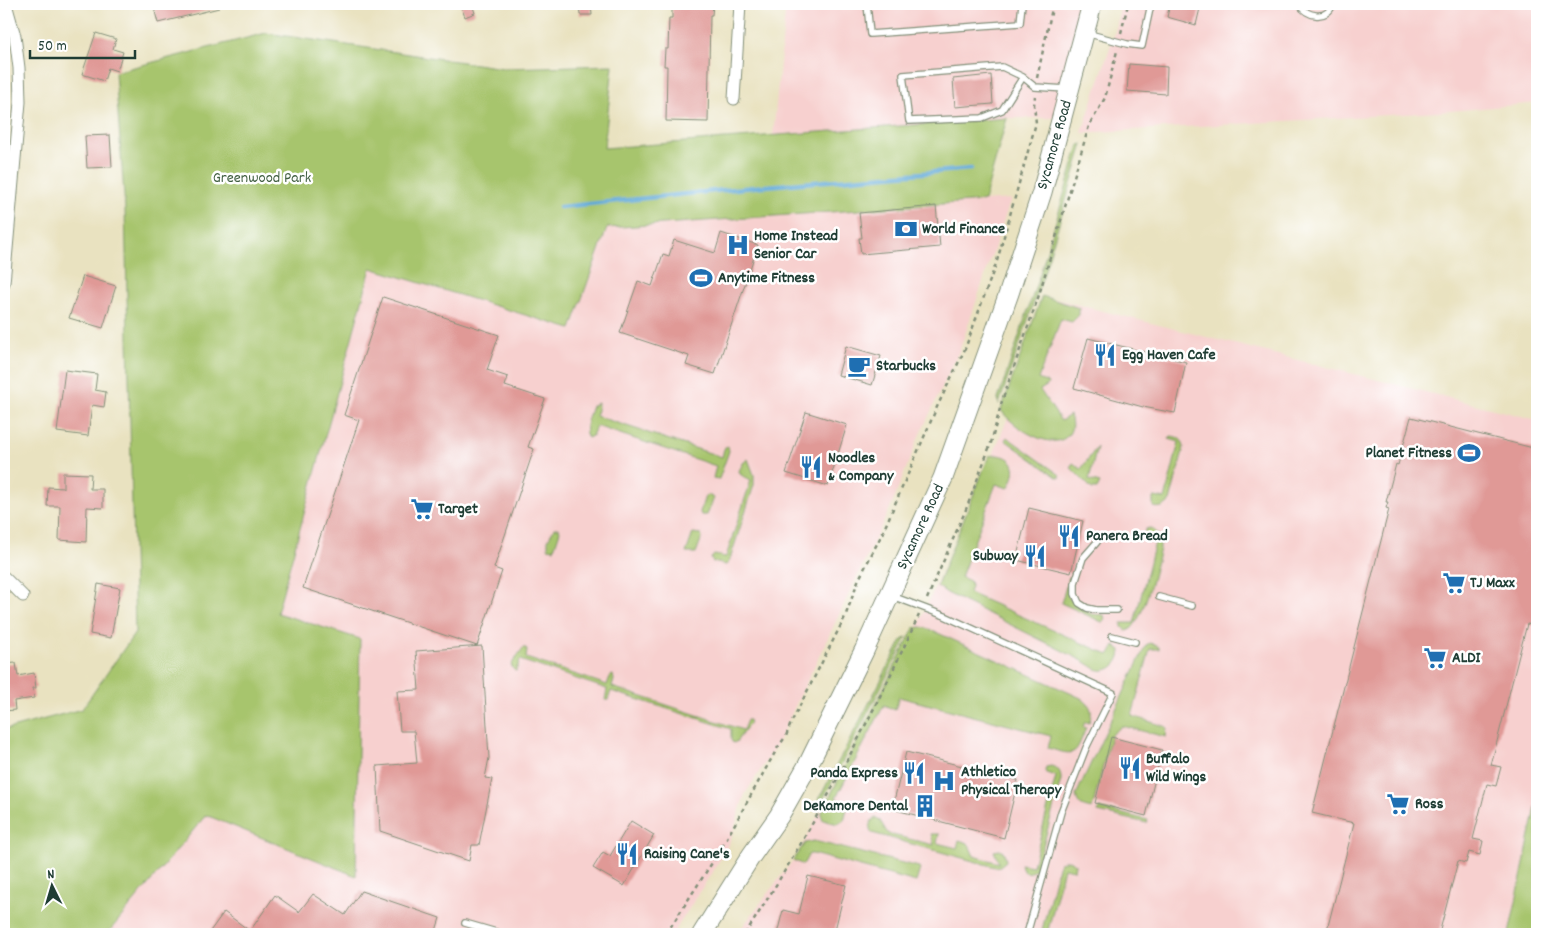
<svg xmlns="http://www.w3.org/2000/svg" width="1541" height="938" font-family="Dekko,sans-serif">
<rect width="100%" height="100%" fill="#fff"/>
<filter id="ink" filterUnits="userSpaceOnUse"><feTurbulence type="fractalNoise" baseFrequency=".02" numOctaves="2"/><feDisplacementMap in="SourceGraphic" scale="10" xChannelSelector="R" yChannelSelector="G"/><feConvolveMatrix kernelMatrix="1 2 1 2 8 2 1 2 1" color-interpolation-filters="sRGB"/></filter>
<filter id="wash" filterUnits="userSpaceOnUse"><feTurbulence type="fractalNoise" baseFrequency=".0096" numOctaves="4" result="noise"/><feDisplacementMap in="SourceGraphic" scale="20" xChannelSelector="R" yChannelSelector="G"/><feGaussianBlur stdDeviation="1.12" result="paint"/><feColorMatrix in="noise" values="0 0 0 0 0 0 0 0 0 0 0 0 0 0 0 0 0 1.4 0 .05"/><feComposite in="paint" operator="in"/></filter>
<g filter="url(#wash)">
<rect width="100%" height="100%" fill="#e9e2c0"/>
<g fill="#f7d0cf">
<path d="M786 4H1082L1056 118H1007L773 136Z"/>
<path d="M1121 4H1537V103L1439 112 1082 133 1115 32Z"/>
<path d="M1011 199 960 349 917 441 892 504 776 746 745 794 728 847 673 934H107L206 815 356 876 277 613 371 268 571 329 607 228Z"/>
<path d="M1055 299 1537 420V803L1509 934H737L797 855 910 644 987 470Z"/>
</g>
<g fill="#a7c56d" stroke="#638150">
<path d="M266 33 503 68 613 65 604 148 1007 118 984 201 607 228 571 329 371 268 277 613 360 639 356 876 206 815 107 934H4V730L82 709 135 633 125 209 115 72Z"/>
<path d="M1083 144 1043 276 999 404 998 399 1040 274 1079 145Z"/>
<path d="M1042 296 1079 308V315L1072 322 1061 319 1038 379 1048 383V385L1040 390 1061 421 1070 415C1072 422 1073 428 1069 434 1054 455 1010 425 1001 410Z"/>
<path d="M598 403 596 416 722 457 724 449 728 446 729 451 719 479 713 478 716 466 596 426 592 436 588 438C582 429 589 416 592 406Z"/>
<path d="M1171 436C1179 437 1182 439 1184 447L1170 501C1165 506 1161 509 1153 507V498L1155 497 1165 499 1179 442 1169 439Z"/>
<path d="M1007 437 1060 475V478L1057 477 1005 440Z"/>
<path d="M1097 447 1089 480 1100 483 1097 489H1092L1070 467 1073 463 1081 469Z"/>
<path d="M997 455C1018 457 1018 473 1008 488L996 484 961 577 970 581 971 586 969 593 1109 655 1115 646 1121 650C1121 663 1109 674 1096 669 1092 667 1089 664 1085 662L947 593 937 586 989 456Z"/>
<path d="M748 459 754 475V485L729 562 726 565 713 562 711 558 714 555 726 557 751 480 741 475 739 471 743 463Z"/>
<path d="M708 495 714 498 707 515H701L700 512 705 496Z"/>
<path d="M554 528H559L560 531 554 549 548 548V540Z"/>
<path d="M1150 528C1159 531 1160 540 1160 549 1154 571 1146 613 1131 629L1126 630 1122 627V623H1134L1156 539 1143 535 1146 529Z"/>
<path d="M693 533 701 534 702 537 696 553H686Z"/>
<path d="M1069 577 1072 578 1068 592 1069 598 1086 611 1092 614 1104 615 1105 621 1102 622 1061 603Z"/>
<path d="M921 627 929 629 1081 698C1092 706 1093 711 1089 723L1085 722 1083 727 1086 728C1075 755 1077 757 1048 748L1051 736 899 697 895 710 884 705 836 798 848 805 844 820 838 824 823 820 821 814 914 628Z"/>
<path d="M907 637 819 807V799L902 640Z"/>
<path d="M1150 643 1159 647V649H1150L1132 716 1167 727 1166 737 1122 726 1111 735 1092 809C1082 807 1078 806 1076 795L1146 645Z"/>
<path d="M523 648H526L527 650 526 658 607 685 610 676 613 675 614 680 612 687 743 730 747 720H749L750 723 736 742 733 743 731 740V729L611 691 608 700H605L607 689 520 660 516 671 514 670 511 665Z"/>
<path d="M1051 766C1059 768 1061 772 1061 780L1037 868C1032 872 1029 874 1023 871L1021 864 1033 866 1056 776 1046 773 1045 771 1046 767Z"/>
<path d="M1537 803V934H1509Z"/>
<path d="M1099 808 1148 820 1147 823 1098 812Z"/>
<path d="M876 818 879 819 888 834 934 845 931 834H939L937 843 957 848 959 840 968 843 974 856 999 863 994 851 1000 850 1004 852 1006 861 1000 866 995 867 872 833C868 827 869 821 876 818Z"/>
<path d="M814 841 919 867 920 869 916 882 813 854H809L803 865 793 860 805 843Z"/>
<path d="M1069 860 1075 864 1074 870 1064 868 1047 934H1041L1058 867 1060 862Z"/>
</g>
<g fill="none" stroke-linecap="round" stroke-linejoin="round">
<path stroke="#62aad9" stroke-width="4.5" d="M560 207 754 187 971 169"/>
</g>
<g id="blocks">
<g fill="#e09996">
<path d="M153 4H219V8L158 23Z"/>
<path d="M460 4H472L475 13 465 17Z"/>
<path d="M579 4H591L592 15H580Z"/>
<path d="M672 4H713L712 15H710L708 122 666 121 667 66H664L665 49H668L669 18H672Z"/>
<path d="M1170 4H1201L1196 25 1167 17Z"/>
<path d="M96 33 116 39 113 49 123 52 117 71 108 68 104 81 82 74Z"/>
<path d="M1129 64 1167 67 1166 94 1127 91Z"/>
<path d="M991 75 993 104 955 107 953 79Z"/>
<path d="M110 135 112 167 87 168 85 136Z"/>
<path d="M936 206 940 247 861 254 859 238H862L859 213Z"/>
<path d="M721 233 758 245 715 374 686 365 689 356 620 333 638 281 652 286 663 254 669 256 674 240 715 253Z"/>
<path d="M83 276 116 286 103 328 69 318Z"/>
<path d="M383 297 499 335 487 370 508 377 505 386 545 399 528 447 534 449 494 568 502 571 477 646 303 588 359 420 344 415Z"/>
<path d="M1088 338 1186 362 1175 413 1143 407 1074 388Z"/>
<path d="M846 346 881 356 872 385 838 375Z"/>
<path d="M65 370 97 374 95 390 106 392 104 407 92 405 88 436 57 432Z"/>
<path d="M806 412 847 425 828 486 786 473Z"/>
<path d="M1411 417 1537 449V626L1527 624 1491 765 1501 767 1496 786 1487 784 1473 839 1483 841 1480 855 1469 852 1466 863 1458 861 1439 934H1326L1354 823 1312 813 1389 509 1386 508 1388 502H1386L1396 464 1398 465Z"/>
<path d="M63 473 91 474 90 489H103V508L87 507 86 542 59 540 60 506H47L48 487 63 488Z"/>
<path d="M1029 508 1083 521 1071 573 1016 560Z"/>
<path d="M98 584 120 588 111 638 90 634Z"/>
<path d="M482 646 489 758 485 778 492 779 479 845H472L469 861 380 831 377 766 417 763 414 731H400L397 691 419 690 416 651Z"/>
<path d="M16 663 18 676 34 673 36 688H33L34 698 14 701 15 710 4 711V664Z"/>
<path d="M1111 737 1162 750 1146 816 1095 803Z"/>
<path d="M906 752 1018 780 1004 838 892 809Z"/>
<path d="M631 821 654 835 624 886 593 868 603 852 610 856Z"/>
<path d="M808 876 846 885 834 934H777L783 910 799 914Z"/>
<path d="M361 891 440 918 435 934H208L224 912 250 931 275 895 299 912 313 894 345 915Z"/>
</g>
</g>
</g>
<g filter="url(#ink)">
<use href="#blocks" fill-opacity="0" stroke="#84907a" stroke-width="1"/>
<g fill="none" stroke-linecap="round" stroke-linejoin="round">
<defs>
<g id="service">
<path d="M867 4 870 34 1020 23 1022 4"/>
<path d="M1299 4C1307 17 1327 21 1333 4"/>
<path d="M1086 33 1127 44 1142 46 1151 4"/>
<path d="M1023 77 1002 110 982 118 909 121 903 75 1002 67 1023 77 1035 87 1066 89"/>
<path d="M1097 542 1083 558 1075 583V594L1079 603 1087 608 1096 610H1117"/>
<path d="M892 596 945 616 1113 693 1086 748 1061 812 1027 934"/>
<path d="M1159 597 1192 606"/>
<path d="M1112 636 1135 642"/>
<path d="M465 923 503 934"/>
</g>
<g id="minor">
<path d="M734 99 740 4"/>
<path d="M4 283 20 102 19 68 15 36 6 4"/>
<path d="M4 577 23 596"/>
</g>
<path id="primary" d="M702 934 751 856 779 816 808 765 864 651 943 478 1009 293 1042 192 1092 4"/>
</defs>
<use href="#service" stroke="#84907a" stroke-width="8"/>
<use href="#minor" stroke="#84907a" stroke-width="13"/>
<use href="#primary" stroke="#84907a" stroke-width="21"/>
<g stroke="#84907a" stroke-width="2.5" stroke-dasharray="4 4" stroke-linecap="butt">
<path d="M1121 33 1128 4"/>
<path d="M1037 78 1053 4"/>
<path d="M927 599 967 507 991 443 1002 401 1038 298 1089 126 1105 98 1117 51"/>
<path d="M666 934 719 852 778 747 786 736 791 723 845 617 858 581 882 534 937 407 965 349 997 261 1036 123 1034 105 1035 96"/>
<path d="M745 934C811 833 868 725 919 615"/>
</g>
<use href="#service" stroke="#fff" stroke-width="5.5"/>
<use href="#minor" stroke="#fff" stroke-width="11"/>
<use href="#primary" stroke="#fff" stroke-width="19"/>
</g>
</g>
<defs>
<symbol id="bank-bare" viewBox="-9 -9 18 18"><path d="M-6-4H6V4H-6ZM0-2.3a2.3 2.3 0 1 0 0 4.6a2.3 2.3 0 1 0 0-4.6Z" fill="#1f6fb2" stroke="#fff" stroke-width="2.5" paint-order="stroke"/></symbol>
<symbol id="hospital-bare" viewBox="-9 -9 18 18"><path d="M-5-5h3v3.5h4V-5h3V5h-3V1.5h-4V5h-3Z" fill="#1f6fb2" stroke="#fff" stroke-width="2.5" paint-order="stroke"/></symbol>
<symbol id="stadium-bare" viewBox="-9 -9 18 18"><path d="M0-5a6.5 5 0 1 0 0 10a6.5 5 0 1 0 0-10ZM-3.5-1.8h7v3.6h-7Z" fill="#1f6fb2" stroke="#fff" stroke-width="2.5" paint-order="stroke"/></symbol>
<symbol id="restaurant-bare" viewBox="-9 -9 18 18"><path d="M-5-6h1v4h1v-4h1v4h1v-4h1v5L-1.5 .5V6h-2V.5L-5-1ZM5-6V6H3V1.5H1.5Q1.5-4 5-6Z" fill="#1f6fb2" stroke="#fff" stroke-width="2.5" paint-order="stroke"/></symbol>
<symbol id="cafe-bare" viewBox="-9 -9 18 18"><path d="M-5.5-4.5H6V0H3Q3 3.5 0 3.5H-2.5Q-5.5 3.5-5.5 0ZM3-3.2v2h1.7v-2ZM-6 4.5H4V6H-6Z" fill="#1f6fb2" stroke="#fff" stroke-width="2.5" paint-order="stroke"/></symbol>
<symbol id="supermarket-bare" viewBox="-9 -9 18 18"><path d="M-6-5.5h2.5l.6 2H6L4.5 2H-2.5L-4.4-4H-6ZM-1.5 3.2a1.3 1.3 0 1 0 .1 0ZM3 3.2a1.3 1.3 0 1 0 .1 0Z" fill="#1f6fb2" stroke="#fff" stroke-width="2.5" paint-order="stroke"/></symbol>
<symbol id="building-bare" viewBox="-9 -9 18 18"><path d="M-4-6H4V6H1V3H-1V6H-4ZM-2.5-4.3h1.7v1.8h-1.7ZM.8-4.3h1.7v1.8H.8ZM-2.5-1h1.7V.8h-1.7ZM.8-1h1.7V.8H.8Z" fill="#1f6fb2" stroke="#fff" stroke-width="2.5" paint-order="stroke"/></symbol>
</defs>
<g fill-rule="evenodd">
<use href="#bank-bare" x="890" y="213" width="32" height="32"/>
<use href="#hospital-bare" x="722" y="229" width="32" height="32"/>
<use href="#stadium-bare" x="685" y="262" width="32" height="32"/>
<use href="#restaurant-bare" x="1089" y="339" width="32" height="32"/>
<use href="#cafe-bare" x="843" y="350" width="32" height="32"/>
<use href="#stadium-bare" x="1453" y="437" width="32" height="32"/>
<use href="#restaurant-bare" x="795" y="451" width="32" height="32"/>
<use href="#supermarket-bare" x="406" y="493" width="32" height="32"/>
<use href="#restaurant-bare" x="1053" y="520" width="32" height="32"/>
<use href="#restaurant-bare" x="1019" y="540" width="32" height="32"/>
<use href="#supermarket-bare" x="1438" y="567" width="32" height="32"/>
<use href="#supermarket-bare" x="1419" y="642" width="32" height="32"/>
<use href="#restaurant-bare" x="1114" y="752" width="32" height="32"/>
<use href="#restaurant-bare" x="898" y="757" width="32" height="32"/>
<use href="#hospital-bare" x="928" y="765" width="32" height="32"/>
<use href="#supermarket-bare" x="1382" y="788" width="32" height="32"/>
<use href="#building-bare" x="909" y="790" width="32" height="32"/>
<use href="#restaurant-bare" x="611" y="838" width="32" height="32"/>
</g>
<g text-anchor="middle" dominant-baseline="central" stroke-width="5" stroke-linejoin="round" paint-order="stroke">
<g font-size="16" fill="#1f3d34" stroke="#fff">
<text transform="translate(1055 145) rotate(-74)">Sycamore Road</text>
<text transform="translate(921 527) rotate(-65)">Sycamore Road</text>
</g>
<g font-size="16" fill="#415f42" stroke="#fff">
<text x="262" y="178">Greenwood Park</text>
</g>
<g font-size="16" font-weight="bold" fill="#1f3d34" stroke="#fff" text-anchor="start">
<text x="922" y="229">World Finance</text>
<text x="754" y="236">Home Instead<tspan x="754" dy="18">Senior Car</tspan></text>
<text x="718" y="278">Anytime Fitness</text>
<text x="1122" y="355">Egg Haven Cafe</text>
<text x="876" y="366">Starbucks</text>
<text x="1452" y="453" text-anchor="end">Planet Fitness</text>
<text x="828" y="458">Noodles<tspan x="828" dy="18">&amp; Company</tspan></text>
<text x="438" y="509">Target</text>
<text x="1086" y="536">Panera Bread</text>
<text x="1018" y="556" text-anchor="end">Subway</text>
<text x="1470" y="583">TJ Maxx</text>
<text x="1452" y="658">ALDI</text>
<text x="1146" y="759">Buffalo<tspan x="1146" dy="18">Wild Wings</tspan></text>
<text x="961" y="772">Athletico<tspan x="961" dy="18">Physical Therapy</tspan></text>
<text x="898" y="773" text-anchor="end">Panda Express</text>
<text x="1415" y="804">Ross</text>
<text x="908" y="806" text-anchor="end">DeKamore Dental</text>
<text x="644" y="854">Raising Cane's</text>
</g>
</g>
<rect width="1541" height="938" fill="none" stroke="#fff" stroke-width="20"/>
<g transform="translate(52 886) rotate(355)" stroke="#ffffff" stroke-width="4" paint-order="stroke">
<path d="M0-4L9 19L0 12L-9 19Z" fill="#1f3d34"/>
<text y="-8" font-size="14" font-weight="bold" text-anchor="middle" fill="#1f3d34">N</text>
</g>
<path d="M30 50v8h105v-8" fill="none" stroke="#1f3d34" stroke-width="2.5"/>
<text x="38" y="50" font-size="15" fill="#1f3d34" stroke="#ffffff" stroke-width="4" paint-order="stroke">50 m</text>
</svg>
